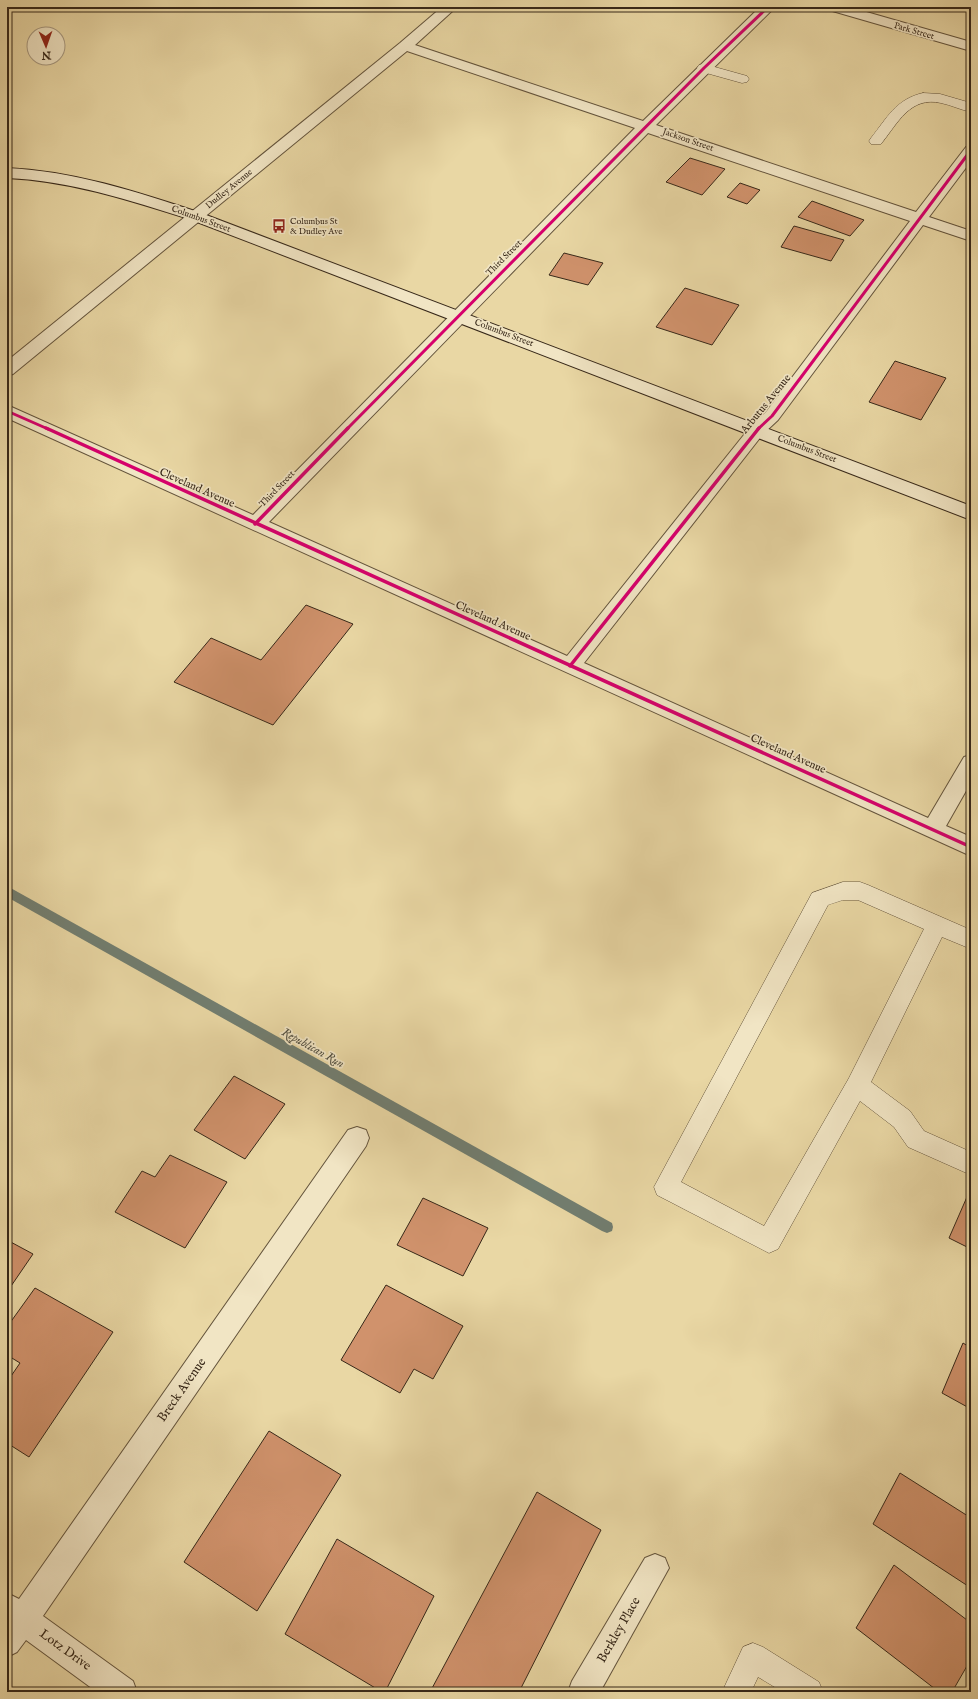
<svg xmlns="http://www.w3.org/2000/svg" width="978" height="1699" font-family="'IM FELL English',serif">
<rect width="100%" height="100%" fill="#e9d7a4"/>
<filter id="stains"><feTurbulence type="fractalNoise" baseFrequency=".005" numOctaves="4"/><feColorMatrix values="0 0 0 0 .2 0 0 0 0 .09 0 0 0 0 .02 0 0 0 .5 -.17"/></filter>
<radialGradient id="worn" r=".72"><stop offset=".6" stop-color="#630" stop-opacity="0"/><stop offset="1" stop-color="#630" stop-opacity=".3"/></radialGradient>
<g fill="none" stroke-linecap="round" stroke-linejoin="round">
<path fill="#717e71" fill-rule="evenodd" d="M7 886 612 1223 613 1227 612 1231 607 1233 602 1231 7 897Z"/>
</g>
<g fill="#d0926c" stroke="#372819">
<path d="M690 158 725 169 702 195 666 182Z"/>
<path d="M740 183 760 190 747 204 727 197Z"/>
<path d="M812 201 864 220 850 236 798 217Z"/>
<path d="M794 226 844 240 831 261 781 247Z"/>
<path d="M564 253 603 263 588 285 549 275Z"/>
<path d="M685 288 739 305 712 345 656 327Z"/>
<path d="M895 361 946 378 921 420 869 402Z"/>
<path d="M306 605 353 624 273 725 174 682 211 638 261 660Z"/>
<path d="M234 1076 285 1104 245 1159 194 1130Z"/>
<path d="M170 1155 227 1182 185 1248 115 1212 142 1171 155 1177Z"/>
<path d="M970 1190 971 1191V1249L949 1238Z"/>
<path d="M423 1198 488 1228 463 1276 397 1245Z"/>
<path d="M7 1240 33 1254 7 1292Z"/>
<path d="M386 1285 463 1326 433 1379 414 1369 400 1393 341 1360Z"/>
<path d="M35 1288 113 1332 29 1457 7 1443V1382L20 1363 7 1355V1327Z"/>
<path d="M963 1343 971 1348V1409L942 1393Z"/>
<path d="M269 1431 341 1475 257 1611 184 1562Z"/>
<path d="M900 1473 971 1518V1588L873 1524Z"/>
<path d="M537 1492 601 1530 519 1692H430Z"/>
<path d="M337 1539 434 1596 385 1692H382L285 1634Z"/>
<path d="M894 1565 971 1623V1659L952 1692H939L856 1628Z"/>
</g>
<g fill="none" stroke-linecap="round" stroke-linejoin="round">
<defs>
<g id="lane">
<path d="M704 64 747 76 749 79 747 82 742 83 699 71 697 68 699 65Z"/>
<path d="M923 93 940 94 971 103V112C961 110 951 105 941 103 910 96 898 123 881 144H871L869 141 871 138C887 118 896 99 923 93Z"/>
<path d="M843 882H860L868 885 971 930V949L942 937 871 1082 910 1111 924 1131 971 1152V1175L908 1147 894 1127 860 1101 778 1249 769 1253 657 1195 654 1187 812 893ZM843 900H858L924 929 849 1078 764 1226 681 1182 828 905Z"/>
<path d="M753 1643 763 1647 819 1682 823 1692H783L758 1677 751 1692H722L743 1647Z"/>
</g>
<g id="street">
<path d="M442 7H457L415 45 643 121 760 7H775L656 125 916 212 966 147 971 145V161L929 217 971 231V241L923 225 778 420 763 434 584 663 928 818 964 757 971 755V782L946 826 971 837V856L7 418V405L253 515 635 128 407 51 13 374 7 376V361L400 43ZM648 133 910 221 766 412 751 426 567 656 269 522Z"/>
<path d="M827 7H849L971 42V51L829 10Z"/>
<path d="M357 1127 366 1130 369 1138 366 1146 43 1616 133 1681 137 1692H97L26 1640 17 1652 7 1657V1593L19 1599 348 1130Z"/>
<path d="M655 1554 665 1558 669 1568 600 1692H568L572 1681 645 1558Z"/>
</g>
<path id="secondary" d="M7 168C74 171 137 192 201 213L971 506V520L189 219C129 200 71 181 7 178Z"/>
</defs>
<use href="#lane" stroke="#64543c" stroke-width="1"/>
<use href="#street" stroke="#64543c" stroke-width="2"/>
<use href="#secondary" stroke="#372819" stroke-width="2"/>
<use href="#lane" fill="#f1e5c4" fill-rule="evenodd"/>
<use href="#street" fill="#f1e5c4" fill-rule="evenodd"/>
<use href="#secondary" fill="#f1e5c4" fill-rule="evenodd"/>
<defs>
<g id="cycleway-far1">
<path d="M7 411 48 429"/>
<path d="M347 429 704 68 768 7"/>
<path d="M758 429 772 416 971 150"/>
</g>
<g id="cycleway">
<path d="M46 428 971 847"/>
<path d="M255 524 348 428"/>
<path d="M570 666 759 428"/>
</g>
</defs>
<use href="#cycleway-far1" stroke="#f1e5c4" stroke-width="5"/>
<use href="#cycleway" stroke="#f1e5c4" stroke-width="6"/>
<use href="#cycleway-far1" stroke="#d6006c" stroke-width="3"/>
<use href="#cycleway" stroke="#d6006c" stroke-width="3.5"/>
</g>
<defs>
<symbol id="bus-bare" viewBox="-9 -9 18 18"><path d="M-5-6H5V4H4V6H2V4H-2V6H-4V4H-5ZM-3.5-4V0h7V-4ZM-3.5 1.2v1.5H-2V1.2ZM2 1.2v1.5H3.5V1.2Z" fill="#8f2418" stroke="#f1e5c4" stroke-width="2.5" paint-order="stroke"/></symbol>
</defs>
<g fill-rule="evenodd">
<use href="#bus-bare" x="269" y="216" width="20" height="20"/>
</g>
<g text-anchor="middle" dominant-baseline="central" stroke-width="3.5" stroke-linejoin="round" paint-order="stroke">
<g font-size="9" fill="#372819" stroke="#f1e5c4">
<text transform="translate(914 31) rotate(16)">Park Street</text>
<text transform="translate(688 140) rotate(19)">Jackson Street</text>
<text transform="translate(229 189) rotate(-39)">Dudley Avenue</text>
<text transform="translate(201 219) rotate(20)">Columbus Street</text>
<text transform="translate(504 258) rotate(-45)">Third Street</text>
<text transform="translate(504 333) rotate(21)">Columbus Street</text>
<text transform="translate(807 449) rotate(21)">Columbus Street</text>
<text transform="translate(277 489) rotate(-46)">Third Street</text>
</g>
<g font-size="9" fill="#372819" stroke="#f1e5c4" text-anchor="start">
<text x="290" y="221">Columbus St<tspan x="290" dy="10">&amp; Dudley Ave</tspan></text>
</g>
<g font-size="11" fill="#372819" stroke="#f1e5c4">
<text transform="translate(766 404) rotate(-51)">Arbutus Avenue</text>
<text transform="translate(197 488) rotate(24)">Cleveland Avenue</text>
<text transform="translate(493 621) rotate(24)">Cleveland Avenue</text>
<text transform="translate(788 754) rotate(24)">Cleveland Avenue</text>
</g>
<g font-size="12" font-style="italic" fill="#4f4c3e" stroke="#f1e5c4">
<text transform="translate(313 1048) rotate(29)">Republican Run</text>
</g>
<g font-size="13" fill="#372819" stroke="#f1e5c4">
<text transform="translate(182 1390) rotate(-55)">Breck Avenue</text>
<text transform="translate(619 1630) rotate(-60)">Berkley Place</text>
<text transform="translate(65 1650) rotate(36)">Lotz Drive</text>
</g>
</g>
<rect width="978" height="1699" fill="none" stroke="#e9d7a4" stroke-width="24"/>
<rect x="8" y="8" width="962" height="1683" fill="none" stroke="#372819" stroke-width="2"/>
<rect x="12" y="12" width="954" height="1675" fill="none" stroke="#372819"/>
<g transform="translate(46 46) rotate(178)"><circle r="19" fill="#f1e5c4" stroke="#a79980"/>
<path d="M0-3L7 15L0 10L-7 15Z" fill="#8f2418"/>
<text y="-6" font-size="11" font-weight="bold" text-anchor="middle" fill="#372819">N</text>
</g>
<rect width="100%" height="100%" filter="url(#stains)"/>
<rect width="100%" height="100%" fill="url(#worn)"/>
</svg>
